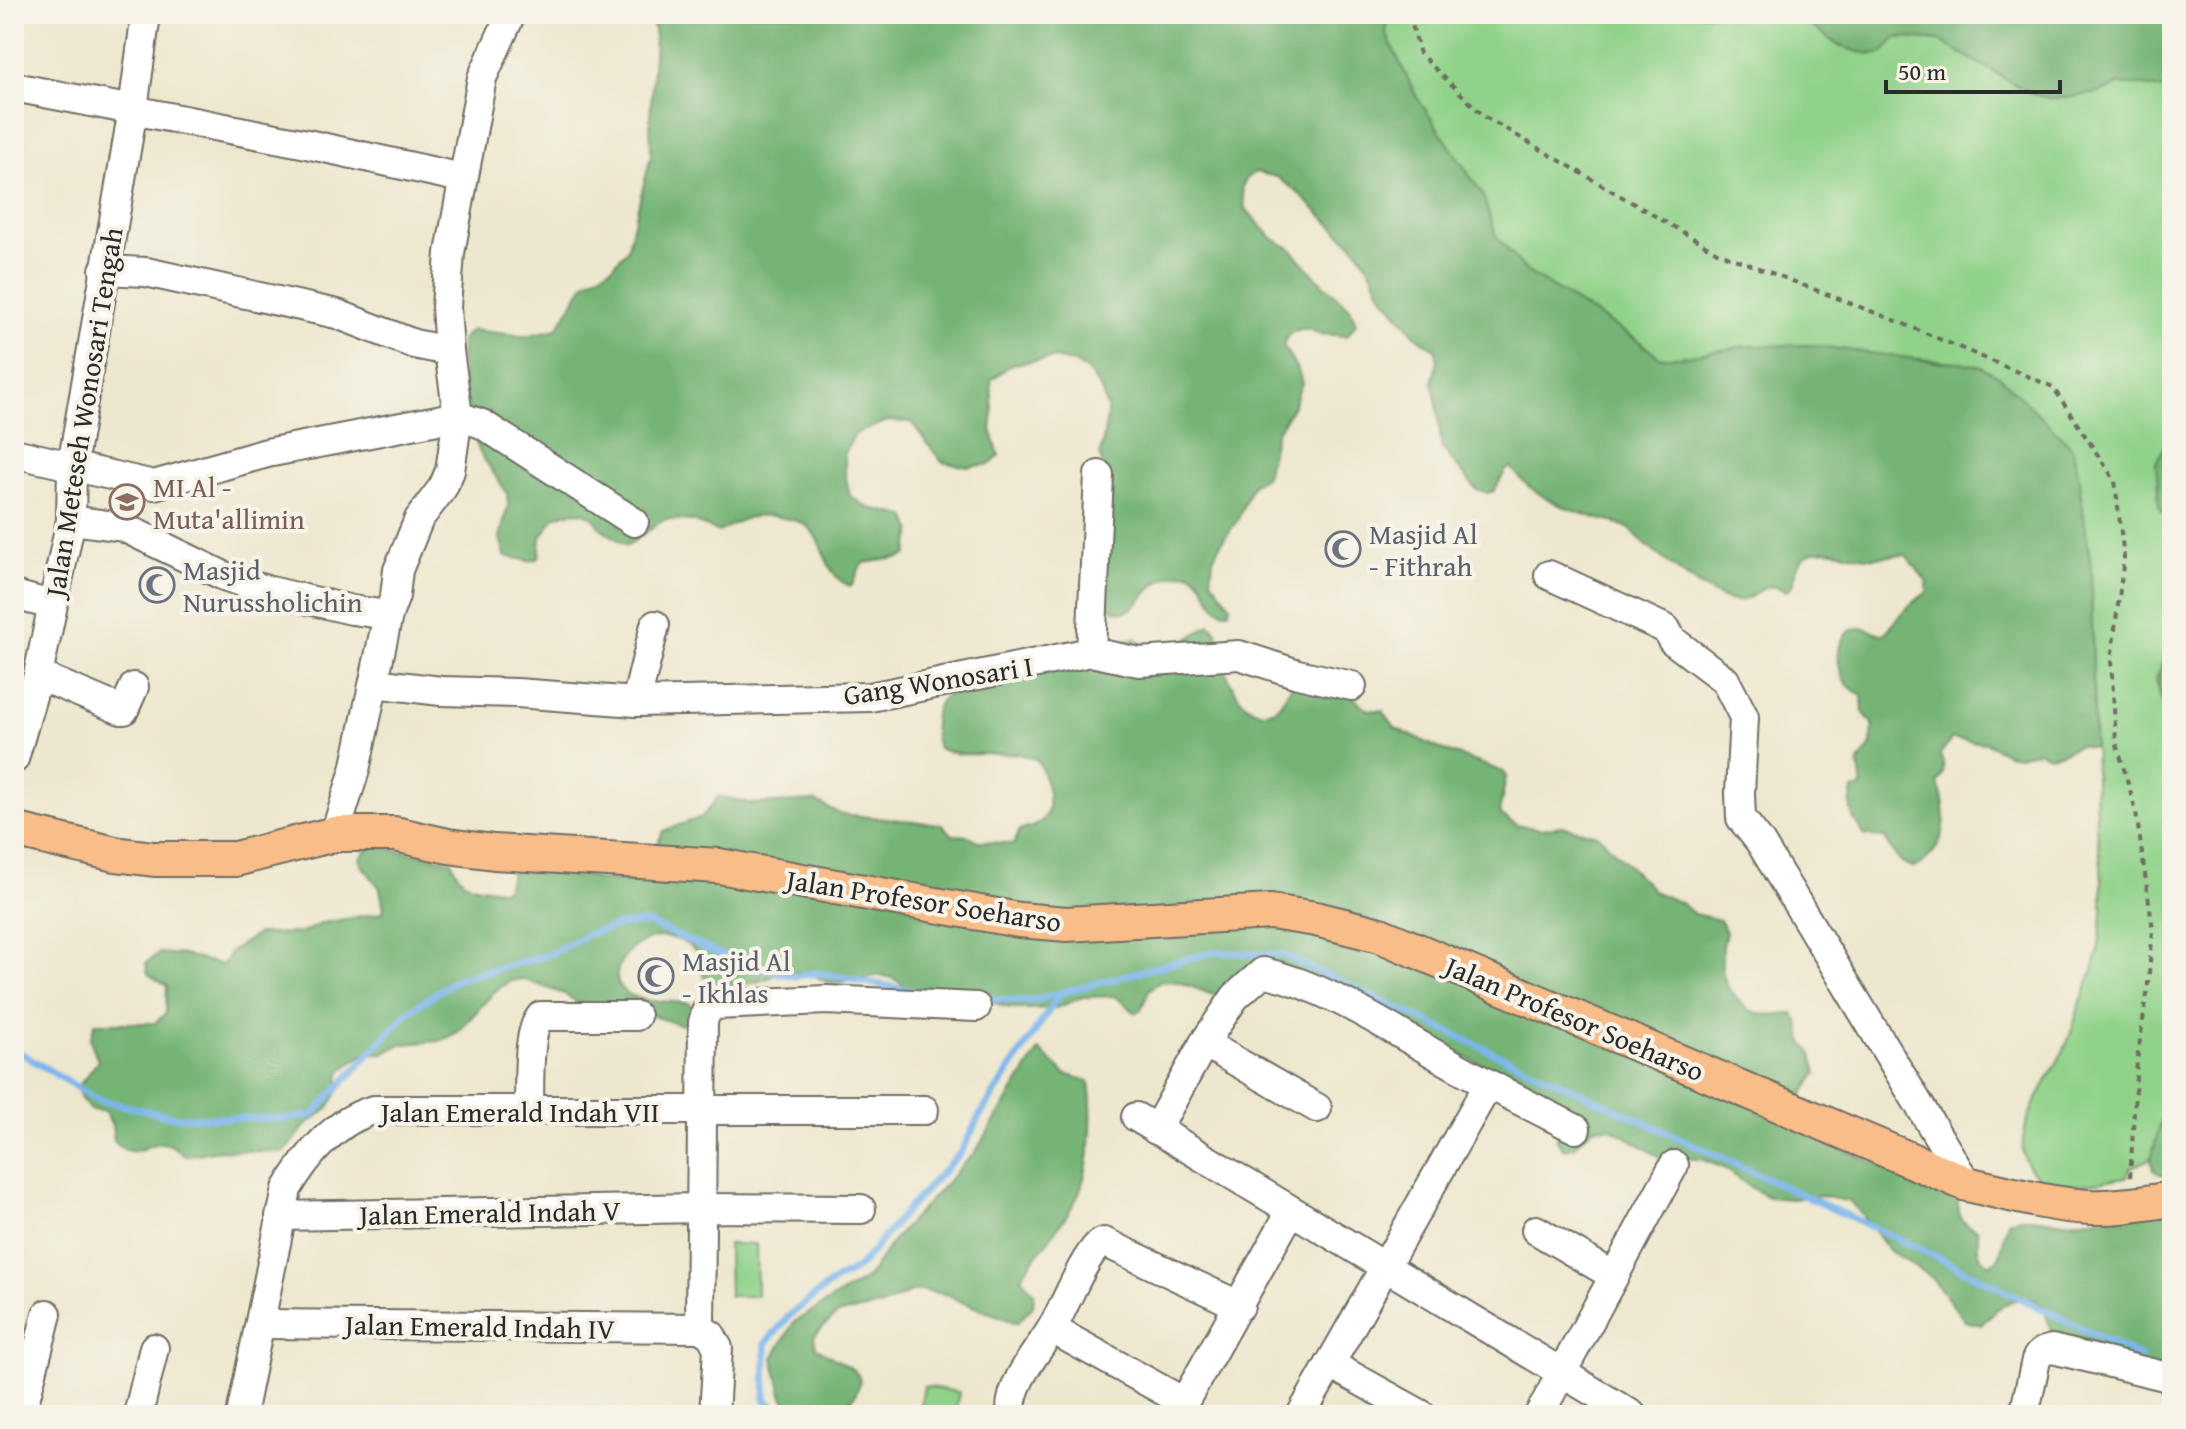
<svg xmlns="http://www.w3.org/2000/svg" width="2186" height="1429" font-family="'Gentium Book Plus',serif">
<rect width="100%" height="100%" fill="#f7f3e8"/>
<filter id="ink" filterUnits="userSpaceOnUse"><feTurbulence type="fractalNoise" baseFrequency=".0125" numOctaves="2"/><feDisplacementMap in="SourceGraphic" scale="16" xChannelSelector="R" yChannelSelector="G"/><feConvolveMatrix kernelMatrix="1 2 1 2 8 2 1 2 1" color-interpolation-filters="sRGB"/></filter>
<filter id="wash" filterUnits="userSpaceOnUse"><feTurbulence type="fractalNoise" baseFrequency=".006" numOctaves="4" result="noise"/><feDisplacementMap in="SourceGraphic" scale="32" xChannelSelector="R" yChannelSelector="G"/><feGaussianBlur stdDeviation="1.8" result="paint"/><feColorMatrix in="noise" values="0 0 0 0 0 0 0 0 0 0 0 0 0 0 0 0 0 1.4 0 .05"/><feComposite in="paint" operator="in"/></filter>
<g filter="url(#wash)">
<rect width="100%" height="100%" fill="#ede7cd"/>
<g fill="#90d289" stroke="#5e7e5a" stroke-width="2">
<path d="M1387 14H1789L1805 21 1840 47 1882 53 1895 37 1940 41 2032 94 2053 99 2099 93 2119 85H2142L2172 92V435L2159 506 2172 528V636L2156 679 2161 700 2172 726V1081L2151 1159 2131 1167 2126 1177C2096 1181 2043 1199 2026 1162 2011 1131 2050 1077 2064 1050 2071 1036 2075 1019 2080 1004 2086 988 2094 970 2098 953 2105 910 2103 868 2096 826L2091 568 2077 467 2071 446 1981 367 1961 362 1745 346 1681 357H1659L1641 342 1526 271 1496 236 1482 194 1416 96 1386 34Z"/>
<path d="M728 1244H756L757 1296H729Z"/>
<path d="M924 1386 959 1392 955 1415H919Z"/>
</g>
<g fill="#74b475" stroke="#507050" stroke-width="2">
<path d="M651 14H1387L1386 34 1416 96 1482 194 1496 236 1526 271 1641 343 1659 357H1681L1745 346 1810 345 1938 362H1960L1981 367 1999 376 2071 446 2077 467 2091 568 2094 748 2079 745 2059 754 2049 756 2038 751 2018 756 2007 754 1987 743 1952 739 1940 754C1945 766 1945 772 1938 783 1950 816 1948 849 1914 868 1898 863 1893 853 1885 838L1864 835C1852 818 1847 811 1853 790L1860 789 1862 784 1858 763 1871 745 1873 725 1863 712 1862 696C1857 692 1851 689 1847 684 1834 668 1834 630 1860 628 1868 627 1875 634 1884 634L1910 605 1927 592V582L1906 555C1894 555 1880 558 1868 557 1847 555 1818 541 1801 560 1794 568 1796 580 1790 589L1785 591C1759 577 1756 603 1734 601 1708 597 1667 562 1646 545 1640 540 1636 533 1628 528 1618 522 1605 521 1593 517 1560 507 1532 496 1511 467L1506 470 1494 491 1488 493 1477 490 1442 448 1436 398 1432 382 1438 361 1436 350 1415 335 1380 292 1370 269 1357 249 1296 191 1277 177 1256 172 1247 178 1242 187 1245 208 1272 238 1290 248 1321 282 1350 308 1356 323 1347 336 1318 334C1306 324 1288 329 1283 345L1299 373 1302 383 1293 406 1276 433 1266 476 1252 485 1238 519 1218 548 1213 559 1211 579 1231 606 1229 611 1224 612C1206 604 1208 581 1191 573 1175 573 1160 578 1150 590 1132 609 1129 620 1102 604L1108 488 1100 455 1107 418V407L1101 390 1089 372 1074 363 1056 358 1012 364 991 380 993 413 991 429 999 456 991 464 968 467 942 462 911 422 887 421 855 434 845 452V474L850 496 869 508 906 516 912 531 907 554 903 557 864 563C856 568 858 579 851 586 825 579 826 543 808 527 800 520 788 519 778 517 754 512 739 520 719 532L693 521 665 519 627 546 602 529 592 516 581 512 564 513 555 517 541 537 539 558 529 561 505 556 500 538 508 505 507 493 480 453 476 443 474 421 463 391 461 340 471 330 525 336 557 329 585 283 613 266 627 250 651 156 650 119 655 36Z"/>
<path d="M1789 14H2172V92L2142 85H2119L2099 93 2053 99 2032 94 1940 41 1896 37 1882 54C1835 55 1828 31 1789 14Z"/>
<path d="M2170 435H2172V528L2159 506 2156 463Z"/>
<path d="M1210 624 1217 632C1217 655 1238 724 1273 710 1282 707 1285 692 1292 686 1295 683 1300 682 1303 680L1350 694 1366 709 1383 711 1395 728 1438 748 1504 772 1506 777 1499 813 1516 825 1541 829 1562 826 1598 835 1655 892 1681 903 1694 914 1720 920 1726 932C1719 959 1718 982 1740 1002 1745 1006 1749 1011 1755 1013 1767 1017 1780 1013 1793 1013L1799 1022 1803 1043 1811 1050 1817 1073 1802 1096 1823 1141 1876 1164 1958 1193C1958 1210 1957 1225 1977 1229 1981 1244 1971 1256 1991 1264L1999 1258 2008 1221C2028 1214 2044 1222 2064 1221 2100 1219 2136 1214 2172 1211V1380L2053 1337 2043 1305C2020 1288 1997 1307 1981 1325L1965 1321 1932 1278 1887 1249 1860 1212 1848 1201 1820 1196 1791 1199 1768 1197 1753 1189 1724 1168 1701 1159 1662 1158 1611 1128 1594 1127 1574 1147 1564 1149 1557 1140V1130L1507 1076 1497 1071 1295 983 1213 995 1179 982 1161 981 1149 990 1141 1010 1136 1013 1115 996 1083 997 1056 1008 1024 1009 1006 1007 981 998 910 991C880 960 863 986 829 982 822 982 818 976 812 974 803 972 789 971 780 972 774 974 770 979 763 980 746 986 718 988 703 976 705 967 700 955 692 948 648 911 591 977 630 995 650 1005 669 999 690 1004L693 1009 690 1019 681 1025 643 1013 578 1003 564 994 522 979 510 981 494 992 459 1031 449 1037 439 1041 401 1044 384 1053H367L353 1061 340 1072 337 1093 329 1108 306 1125 285 1152 219 1150 185 1156C178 1151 172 1143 162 1143 144 1143 134 1163 114 1141L112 1125 105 1111 91 1110 81 1099 78 1087 98 1061 90 1039 95 1023H155L166 1013 167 986 148 974 146 963 159 953 183 955 223 965 230 952 257 934 302 933 322 923 380 913 384 909 380 888 361 864 360 858 371 845 452 861C459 888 478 887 503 890L507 887 516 860 579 872 596 879 632 880 645 873 663 831 702 817 719 796 753 804 815 801 840 814 941 824 953 835 969 836 978 841 1014 844 1020 830C1030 829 1042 824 1046 815 1050 806 1049 793 1046 784 1043 776 1043 766 1037 761 1015 744 967 763 938 748 932 730 931 707 946 695L1097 653 1119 641 1135 638 1147 648 1178 646Z"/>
<path d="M2172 636V726C2153 681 2155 681 2172 636Z"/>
<path d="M1039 1050 1065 1074 1089 1081C1094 1117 1092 1172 1073 1205 1058 1230 1038 1252 1021 1277L1034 1293 1033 1306 1017 1323 959 1301 949 1295 922 1290 912 1291 882 1306 837 1314 814 1336 816 1347C854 1373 879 1369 840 1415H795L783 1397 773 1358 794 1322 867 1278 895 1238 976 1151Z"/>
<path d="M2172 1081V1175H2162L2153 1170 2151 1159Z"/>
</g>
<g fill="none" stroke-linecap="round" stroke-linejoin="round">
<g stroke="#7db6ed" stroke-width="7">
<path d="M977 998 1031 1001 1213 952 1282 955 1935 1256 2140 1357"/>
<path d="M14 1049 98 1100 175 1117 288 1119 313 1115 408 1012 457 979 546 956 586 935 619 925 648 923 747 966 795 976 818 973 913 991"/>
<path d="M783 1415 765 1399 766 1343 790 1315 830 1284 860 1266 904 1213 962 1151 979 1117 1059 995"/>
</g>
</g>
</g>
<g filter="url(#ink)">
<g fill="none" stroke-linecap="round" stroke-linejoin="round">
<defs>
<g id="minor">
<path d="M14 87 307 144 462 178"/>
<path d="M104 270 146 272 337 314 414 344 449 351"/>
<path d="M14 453 154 485 267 453 458 416 482 424 634 522"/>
<path d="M71 520 123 527 224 576 266 590 352 610 388 615"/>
<path d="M1549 575 1666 629 1672 640 1725 680 1744 717 1740 793 1741 818 1760 842 1967 1184"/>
<path d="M14 595 52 605"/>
<path d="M1091 652 1099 475"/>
<path d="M38 675 121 710H124L134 687"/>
<path d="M374 683 441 691 517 693 636 702 870 697 1091 652 1139 662 1239 655 1298 674 1352 686"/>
<path d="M636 702 655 625"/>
<path d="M14 759 38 675 71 520 72 466 133 109 146 14"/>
<path d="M335 834 355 770 388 615 395 596 398 570 419 519 443 487 450 471 458 416 449 351 446 307 450 253 482 78 511 14"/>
<path d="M1204 1043 1317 1108"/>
<path d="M529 1110C530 1088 526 1032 541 1016H636"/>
<path d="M1136 1117 1632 1415"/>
<path d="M1156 1130 1204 1043 1235 997 1263 972C1328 987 1382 1024 1440 1057 1485 1083 1530 1106 1576 1129"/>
<path d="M280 1216 700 1208 861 1209"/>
<path d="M1536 1230 1614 1276"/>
<path d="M260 1324 700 1328"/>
<path d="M1052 1329 1184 1402"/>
<path d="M1330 1364 1422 1415"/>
<path d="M21 1415 47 1314"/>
<path d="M138 1415 154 1348"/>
<path d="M241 1415 287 1189C306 1156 336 1120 374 1110H924"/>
<path d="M714 1415 718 1348 711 1335 700 1328 703 1022 706 1012 715 1005 826 1000 976 1007"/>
<path d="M1015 1415 1011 1409C1012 1379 1039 1351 1053 1326 1066 1304 1082 1260 1099 1244L1104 1242 1240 1306"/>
<path d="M1177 1415 1291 1211"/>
<path d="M1301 1415 1488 1085"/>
<path d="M1539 1415 1674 1165"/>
<path d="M2024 1415 2036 1360C2039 1352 2044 1351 2052 1349L2172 1378"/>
</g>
<path id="major" d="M14 830 115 854 154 859H235L335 834H395L448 846 494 852 719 866 1019 920 1067 924 1271 912 1316 919 1380 935 1967 1184C2007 1193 2049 1205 2090 1207 2118 1208 2145 1203 2172 1199"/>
</defs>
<use href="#minor" stroke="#6f6d64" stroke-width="32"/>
<use href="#major" stroke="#6f6d64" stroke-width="38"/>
<path stroke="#6f6d64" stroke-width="4" stroke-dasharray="6 6" stroke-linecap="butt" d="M1409 14 1420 54 1485 117 1717 252 1899 322 2053 387 2115 481 2124 558 2111 660 2116 741 2136 812 2153 930 2147 994 2137 1060 2130 1179"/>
<use href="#minor" stroke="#fff" stroke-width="28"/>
<use href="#major" stroke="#f8bd88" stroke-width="34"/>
</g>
</g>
<defs>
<symbol id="school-ring" viewBox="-11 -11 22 22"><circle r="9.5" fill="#f7f3e8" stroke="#8d6e63" stroke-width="1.5"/><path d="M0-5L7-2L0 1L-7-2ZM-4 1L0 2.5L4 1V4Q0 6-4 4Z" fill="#8d6e63"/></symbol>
<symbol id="mosque-ring" viewBox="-11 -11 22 22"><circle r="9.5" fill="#f7f3e8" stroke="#6b7280" stroke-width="1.5"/><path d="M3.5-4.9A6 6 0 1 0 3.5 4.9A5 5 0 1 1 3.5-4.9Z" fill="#6b7280"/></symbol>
</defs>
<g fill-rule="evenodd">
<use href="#school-ring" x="107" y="482" width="40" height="40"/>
<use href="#mosque-ring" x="1323" y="529" width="40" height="40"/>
<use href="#mosque-ring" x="137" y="565" width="40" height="40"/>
<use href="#mosque-ring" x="636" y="956" width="40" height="40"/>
</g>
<g text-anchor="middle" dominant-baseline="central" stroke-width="8" stroke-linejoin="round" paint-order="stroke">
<g font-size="28" fill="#2b2b2b" stroke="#f7f3e8">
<text transform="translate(83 412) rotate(-81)">Jalan Meteseh Wonosari Tengah</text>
<text transform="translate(938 680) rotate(-9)">Gang Wonosari I</text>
<text transform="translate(924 900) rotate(9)">Jalan Profesor Soeharso</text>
<text transform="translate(1575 1018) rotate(23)">Jalan Profesor Soeharso</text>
<text x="520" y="1111">Jalan Emerald Indah VII</text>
<text transform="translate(490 1212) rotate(-1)">Jalan Emerald Indah V</text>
<text transform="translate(480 1326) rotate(1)">Jalan Emerald Indah IV</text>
</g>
<g font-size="28" fill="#785e54" stroke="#f7f3e8" text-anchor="start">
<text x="153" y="486">MI Al -<tspan x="153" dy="32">Muta'allimin</tspan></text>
</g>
<g font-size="28" fill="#5b616d" stroke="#f7f3e8" text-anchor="start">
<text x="1369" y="533">Masjid Al<tspan x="1369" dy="32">- Fithrah</tspan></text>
<text x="183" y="569">Masjid<tspan x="183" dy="32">Nurussholichin</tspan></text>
<text x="682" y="960">Masjid Al<tspan x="682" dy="32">- Ikhlas</tspan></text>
</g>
</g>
<rect width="2186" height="1429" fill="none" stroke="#f7f3e8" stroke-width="48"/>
<path d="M1886 80v12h174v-12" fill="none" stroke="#2b2b2b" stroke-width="4"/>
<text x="1898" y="80" font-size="24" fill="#2b2b2b" stroke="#f7f3e8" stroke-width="6" paint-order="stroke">50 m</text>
</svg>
